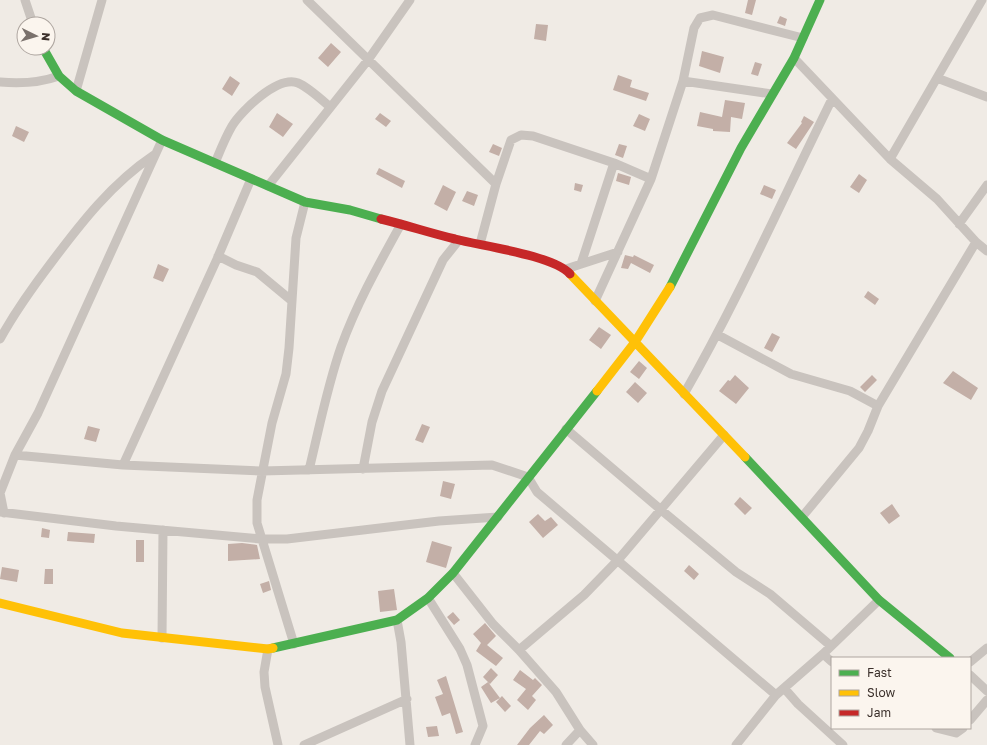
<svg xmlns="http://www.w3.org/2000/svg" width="987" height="745" viewBox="0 0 987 745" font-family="'Golos Text',sans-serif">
	<rect width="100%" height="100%" fill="#f0ebe5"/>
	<path fill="#c3afa7" d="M 748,0 L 756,0 L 752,15 L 745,13 Z
		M 780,16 L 787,19 L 785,26 L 777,23 Z
		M 536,24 L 548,25 L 546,41 L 534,39 Z
		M 331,43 L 341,52 L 328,67 L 318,58 Z
		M 702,51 L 724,57 L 720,73 L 699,66 Z
		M 755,62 L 762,64 L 758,76 L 751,74 Z
		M 618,75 L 632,80 L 630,87 L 649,93 L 646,101 L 613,90 Z
		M 230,76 L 240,83 L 232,96 L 222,89 Z
		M 725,100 L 745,103 L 742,119 L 731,117 L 730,132 L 713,131 L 713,129 L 697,126 L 700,112 L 722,117 Z
		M 277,113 L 293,124 L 283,137 L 269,127 Z
		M 380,113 L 391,121 L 386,127 L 375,119 Z
		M 639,114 L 650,119 L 645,131 L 633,126 Z
		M 804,116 L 814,122 L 796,149 L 787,143 L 802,123 L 801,122 Z
		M 16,126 L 29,132 L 24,142 L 12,136 Z
		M 493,144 L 502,148 L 499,156 L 489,152 Z
		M 619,144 L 627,146 L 623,158 L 615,155 Z
		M 379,168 L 405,181 L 402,188 L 376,174 Z
		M 618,173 L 631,177 L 629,185 L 616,181 Z
		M 859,174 L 867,180 L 859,193 L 850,187 Z
		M 575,183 L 583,185 L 581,192 L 574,190 Z
		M 443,185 L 456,192 L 447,211 L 434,204 Z
		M 764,185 L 776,190 L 772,199 L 760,194 Z
		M 467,191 L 478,195 L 474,206 L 462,201 Z
		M 625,255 L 633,257 L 631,261 L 634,255 L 654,265 L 650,273 L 631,263 L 628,269 L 621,268 Z
		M 158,264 L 169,269 L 163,282 L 153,278 Z
		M 868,291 L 879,299 L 875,305 L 864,297 Z
		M 599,327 L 611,335 L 601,349 L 589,340 Z
		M 772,333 L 780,337 L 772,352 L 764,348 Z
		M 639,361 L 647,368 L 639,379 L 630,372 Z
		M 953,371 L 978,388 L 971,400 L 943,383 Z
		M 735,375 L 749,388 L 736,404 L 719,391 L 728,380 L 730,381 Z
		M 872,375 L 877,380 L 865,392 L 860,387 Z
		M 635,382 L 647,393 L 638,403 L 626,392 Z
		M 422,424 L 430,427 L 423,443 L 415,440 Z
		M 88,426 L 100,429 L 96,442 L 84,439 Z
		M 443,481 L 455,484 L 451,499 L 440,496 Z
		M 740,497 L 752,508 L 745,515 L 734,504 Z
		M 892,504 L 900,516 L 889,524 L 880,513 Z
		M 538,514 L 545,521 L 551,517 L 558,525 L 543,538 L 529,522 Z
		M 42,528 L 50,530 L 49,538 L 41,537 Z
		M 68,532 L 95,534 L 94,543 L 67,541 Z
		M 136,540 L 144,540 L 144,562 L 136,562 Z
		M 432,541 L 452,547 L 446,568 L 426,562 Z
		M 242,543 L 257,545 L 260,559 L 228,561 L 228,544 Z
		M 689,565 L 699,574 L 694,580 L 684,571 Z
		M 2,567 L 19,570 L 17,582 L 0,579 Z
		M 45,569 L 53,569 L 53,584 L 44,584 Z
		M 269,581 L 271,590 L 263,593 L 260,584 Z
		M 394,589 L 397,610 L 380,612 L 378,591 Z
		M 453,612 L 460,620 L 454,625 L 447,617 Z
		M 485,623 L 496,636 L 487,645 L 503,658 L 496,666 L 476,651 L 481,643 L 473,634 Z
		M 491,668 L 498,675 L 490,684 L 483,677 Z
		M 520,670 L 533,680 L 535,678 L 542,685 L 532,696 L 536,700 L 528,710 L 517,700 L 526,689 L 513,680 Z
		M 446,676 L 463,732 L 456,734 L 450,713 L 442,716 L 435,697 L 443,694 L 437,680 Z
		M 488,682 L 500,698 L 491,703 L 481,687 Z
		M 502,696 L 511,706 L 505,712 L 496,702 Z
		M 544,715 L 553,725 L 544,734 L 540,731 L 529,745 L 517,745 L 530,728 Z
		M 437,726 L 439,736 L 428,737 L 426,727 Z"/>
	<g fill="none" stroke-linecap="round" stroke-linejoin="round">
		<path stroke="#c9c3be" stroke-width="9" d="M 25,0 L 33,24
			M 307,0 L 496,184
			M 794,58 L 890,159 L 937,199 L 976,242 L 987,251
			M 937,78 L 987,97
			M 683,81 L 694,28 L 700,18 L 713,15 L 803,38
			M 0,82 C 21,84 39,83 59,76
			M 76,91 L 102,0
			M 890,159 L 982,0
			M 215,163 C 220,151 225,138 232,126 C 241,111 278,75 298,83 C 308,87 322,100 330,107
			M 651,179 L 683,81 L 772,94
			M 268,186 L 368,60 L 410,0
			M 959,224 L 987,185
			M 480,244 L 496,184 L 511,140 L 521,135 L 533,136 L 614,163 L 651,179 L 595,301
			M 218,256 L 236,265 L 257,272 L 292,301
			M 581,264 L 614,163
			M 566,269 L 618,252
			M 718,335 L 791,374 L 850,391 L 878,406
			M 0,339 C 15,312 32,288 51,263 C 81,223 112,183 154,155
			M 684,394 C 739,298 783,198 832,99
			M 566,429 L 660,509 L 736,572 L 770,594 L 831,646
			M 15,455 L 123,465 L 262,471 L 492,465 L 528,477 L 537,492 L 776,695
			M 123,465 L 217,259 L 251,179
			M 363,469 L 372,422 L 382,391 L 443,260 L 459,240
			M 309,470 C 319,429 327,387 341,347 C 357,303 379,264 401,224
			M 0,512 L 116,526 L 261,539 L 287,539 L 439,521 L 498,517
			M 4,513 L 0,493 L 15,455 L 38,413 L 162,140
			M 802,517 L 859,448 L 868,431 L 878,406 L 976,242
			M 453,573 L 493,624 L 519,650 L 556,692 L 580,730 L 593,745
			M 428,598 L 460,649 L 467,665 L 483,726 L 475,745
			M 397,620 L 401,642 L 410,745
			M 162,638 L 163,530
			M 294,644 L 257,523 L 257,500 L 272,423 L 286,374 L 289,348 L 296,238 L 305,202
			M 268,649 L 264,672 L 265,687 L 278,745
			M 519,650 L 584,595 L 618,560 L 724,435
			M 823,654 L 832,662
			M 970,662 L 987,648
			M 970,675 L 987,691
			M 784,688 L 798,704 L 843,745
			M 970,720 L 987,700
			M 936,728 L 956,733 L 963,728
			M 304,745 L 407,699
			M 566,745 L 580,730
			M 736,745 L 776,695 L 823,654 L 879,600"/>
		<path stroke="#4caf50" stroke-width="9" d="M 43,48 L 59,76 L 76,91 L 162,140 L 305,202 L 350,210 L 381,219
			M 670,287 L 741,148 L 794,58 L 820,0
			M 745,457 L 879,600 L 950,658
			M 273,648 L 397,620 L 428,598 L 453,573 L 597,391"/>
		<path stroke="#ffc107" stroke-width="9" d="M 570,274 L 745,457
			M 597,391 L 635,342 L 670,287
			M 0,603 L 122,633 L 268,649 L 273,648"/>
		<path stroke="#c62828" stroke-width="9" d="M 381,219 C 406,225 430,233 455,239 C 481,246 553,255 570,274"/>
	</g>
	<rect x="831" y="657" width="140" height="72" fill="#fbf5ee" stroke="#aea6a0"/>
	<rect x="839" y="670" width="20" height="6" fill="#4caf50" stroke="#aea6a0"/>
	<text x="867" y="677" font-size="12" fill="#3b302b">Fast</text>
	<rect x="839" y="690" width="20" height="6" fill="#ffc107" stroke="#aea6a0"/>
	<text x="867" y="697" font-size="12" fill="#3b302b">Slow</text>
	<rect x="839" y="710" width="20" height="6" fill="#c62828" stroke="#aea6a0"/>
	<text x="867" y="717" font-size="12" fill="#3b302b">Jam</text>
	<g transform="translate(36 36) rotate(95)"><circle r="19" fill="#fbf5ee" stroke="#aea6a0"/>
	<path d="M0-3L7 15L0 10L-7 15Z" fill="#7a716c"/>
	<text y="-6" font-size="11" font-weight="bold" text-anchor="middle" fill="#3b302b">N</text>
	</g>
</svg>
